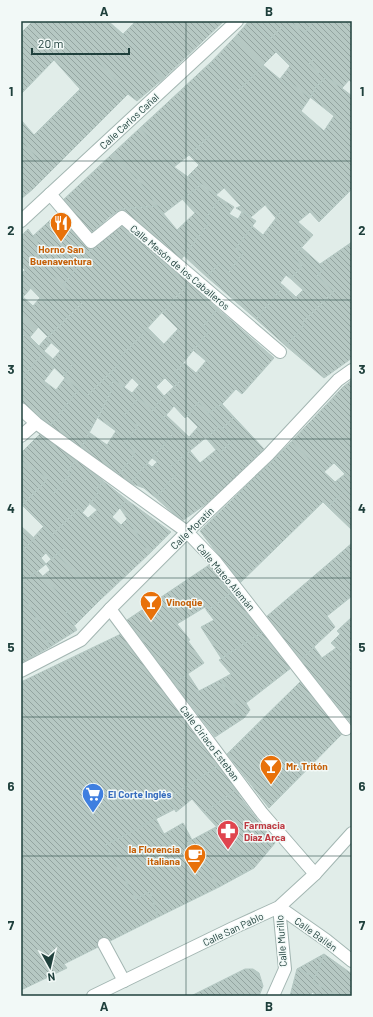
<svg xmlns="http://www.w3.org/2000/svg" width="373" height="1017" viewBox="0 0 373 1017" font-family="Barlow,sans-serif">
	<defs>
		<pattern id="building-back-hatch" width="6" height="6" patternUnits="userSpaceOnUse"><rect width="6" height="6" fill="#b6c8c3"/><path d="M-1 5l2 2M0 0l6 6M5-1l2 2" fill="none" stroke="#93a4a0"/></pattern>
	</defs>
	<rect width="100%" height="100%" fill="#e1ede9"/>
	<path fill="url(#building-back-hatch)" stroke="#b3c7c2" d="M 33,21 L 62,21 L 128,94 L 49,173 L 21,139 L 21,120 L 34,135 L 80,89 L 54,60 L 21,94 L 21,33 Z
		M 62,21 L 108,21 L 123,34 L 163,79 L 137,101 L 128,94 Z
		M 136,21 L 224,21 L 163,79 L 123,34 Z
		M 249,21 L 251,21 L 270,39 L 282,27 L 314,59 L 309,64 L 319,73 L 320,72 L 326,76 L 319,85 L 318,84 L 310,98 L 290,82 L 287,85 L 280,79 L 290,66 L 276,52 L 263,65 L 235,37 Z
		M 251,21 L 289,21 L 305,33 L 314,21 L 352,21 L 352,83 L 349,80 L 342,88 L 320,72 L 319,73 L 309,64 L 314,59 L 282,27 L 270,39 Z
		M 289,21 L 314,21 L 305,33 Z
		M 235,37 L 263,65 L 238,91 L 211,62 Z
		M 211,62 L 238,91 L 263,65 L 287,85 L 290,82 L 310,98 L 301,111 L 324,131 L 334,116 L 310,97 L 318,84 L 319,85 L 326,76 L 352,96 L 352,189 L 319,222 L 310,212 L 298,222 L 283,209 L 276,218 L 265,205 L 251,217 L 236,208 L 241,206 L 224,188 L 216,195 L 189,175 L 199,165 L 189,155 L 213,133 L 195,115 L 186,124 L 166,104 Z
		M 166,104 L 186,124 L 195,115 L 213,133 L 189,155 L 174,167 L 140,128 Z
		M 140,128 L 174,167 L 188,177 L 189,175 L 201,185 L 163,214 L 137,178 L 112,154 Z
		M 21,139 L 49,173 L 33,189 L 21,199 Z
		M 112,154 L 137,178 L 157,206 L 121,209 L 108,218 L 90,235 L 62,201 Z
		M 201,185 L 220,198 L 204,221 L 208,224 L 180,261 L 154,236 L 121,209 L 157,206 L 177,230 L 195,213 L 182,199 Z
		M 220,198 L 234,207 L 229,214 L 238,219 L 242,212 L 256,221 L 236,248 L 243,253 L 229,272 L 219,263 L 207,277 L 184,256 L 208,224 L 204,221 Z
		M 283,209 L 313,235 L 292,258 L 302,266 L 291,279 L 286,275 L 280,283 L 284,286 L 256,319 L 207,277 L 219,263 L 229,272 L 243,253 L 236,248 L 252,226 L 263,235 Z
		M 59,212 L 91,250 L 63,285 L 38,263 L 46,254 L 33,236 Z
		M 122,225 L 189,283 L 118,360 L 121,363 L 87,396 L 63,376 L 74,363 L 46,338 L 83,302 L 63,285 L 91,250 Z
		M 28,229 L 46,254 L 38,263 L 83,302 L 66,319 L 40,298 L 21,278 L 21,274 L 25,270 L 21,266 L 21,236 Z
		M 352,242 L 352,358 L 324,378 L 286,346 L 305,324 L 303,322 L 334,291 L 317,276 L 324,268 L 320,264 Z
		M 302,248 L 324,268 L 317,276 L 334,291 L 303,322 L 305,324 L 286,346 L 256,319 L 284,286 L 296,297 L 303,290 L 291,279 L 302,266 L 292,258 Z
		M 21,278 L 31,288 L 23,297 L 33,306 L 40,298 L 66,319 L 48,337 L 38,327 L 36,330 L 21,315 Z
		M 189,283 L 218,309 L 203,326 L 209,331 L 174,374 L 180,381 L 174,387 L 165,378 L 156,387 L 164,396 L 153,410 L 132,393 L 139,385 L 132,378 L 124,387 L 114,380 L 116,378 L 111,372 L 121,363 L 118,360 L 148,328 L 164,344 L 178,329 L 162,313 Z
		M 218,309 L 274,358 L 242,394 L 236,389 L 222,404 L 208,413 L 199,402 L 185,418 L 174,406 L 161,421 L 151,412 L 164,396 L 180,381 L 174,374 L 184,363 L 196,373 L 206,361 L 193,350 L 209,331 L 203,326 Z
		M 21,315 L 36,330 L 30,337 L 26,333 L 21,338 Z
		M 26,333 L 39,346 L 46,338 L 51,343 L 44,351 L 53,359 L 60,351 L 74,363 L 63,376 L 41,355 L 21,380 L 21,338 Z
		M 41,355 L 54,368 L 44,381 L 56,390 L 65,378 L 79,389 L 50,426 L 21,403 L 21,380 Z
		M 111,372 L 116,378 L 109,387 L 112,390 L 81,448 L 50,426 L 79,389 L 87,396 Z
		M 114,380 L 139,398 L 123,416 L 138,426 L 124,444 L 135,453 L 119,475 L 81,448 L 90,433 L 107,445 L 116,431 L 98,418 L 112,390 L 109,387 Z
		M 352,380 L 352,497 L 335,482 L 345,474 L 334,463 L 324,472 L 291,442 L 343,387 Z
		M 139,398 L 153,410 L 151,412 L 174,433 L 130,483 L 119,475 L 135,453 L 124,444 L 138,426 L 123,416 Z
		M 199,402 L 220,426 L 169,468 L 176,474 L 156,498 L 144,488 L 130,483 L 147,463 L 152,467 L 157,462 L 152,458 L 174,433 L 161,421 L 166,415 L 189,437 L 198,427 L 187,416 Z
		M 222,404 L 234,417 L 222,429 L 208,413 Z
		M 234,417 L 264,449 L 238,476 L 218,454 L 233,441 L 222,429 Z
		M 220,426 L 233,441 L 218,454 L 238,476 L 206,504 L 182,521 L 156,498 L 176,474 L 169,468 L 190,451 L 200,463 L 216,450 L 206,438 Z
		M 42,432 L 77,458 L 68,470 L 72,472 L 54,493 L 44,483 L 47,479 L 34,468 L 32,470 L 21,460 L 21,453 Z
		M 291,442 L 344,490 L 328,507 L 323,502 L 240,583 L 200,531 Z
		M 77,458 L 103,481 L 96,490 L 99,492 L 82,513 L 78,509 L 52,535 L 22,505 L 44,483 L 54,493 L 72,472 L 68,470 Z
		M 21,460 L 32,470 L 34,468 L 47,479 L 22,505 L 21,504 Z
		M 103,481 L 127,500 L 112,517 L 121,525 L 127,519 L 150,553 L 100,600 L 57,554 L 65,548 L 52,535 L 78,509 L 88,518 L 97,510 L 90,504 L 99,492 L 96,490 Z
		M 344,490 L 352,497 L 352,530 L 328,507 Z
		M 127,500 L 171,532 L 150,553 L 120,508 Z
		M 21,526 L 35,539 L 21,551 Z
		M 44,526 L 65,548 L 51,559 L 46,553 L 41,558 L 46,564 L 35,573 L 21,557 L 21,551 L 35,539 L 33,538 Z
		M 352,543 L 352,583 L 350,580 L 347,580 L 342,574 L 340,577 L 328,564 Z
		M 57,554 L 100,600 L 75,625 L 66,613 L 72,609 L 43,576 L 50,570 L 46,564 Z
		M 21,557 L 35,573 L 21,583 Z
		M 328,564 L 340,577 L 342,574 L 347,580 L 350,580 L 352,583 L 352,596 L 327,616 L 335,627 L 300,660 L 266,617 Z
		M 209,565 L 231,593 L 207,611 L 205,607 L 177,624 L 190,640 L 188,641 L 204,663 L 174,683 L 127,620 Z
		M 38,571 L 72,609 L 66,613 L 77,630 L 50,647 L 34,613 L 21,591 L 21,583 Z
		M 21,591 L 34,613 L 50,647 L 21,663 Z
		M 231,593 L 263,632 L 221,658 L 201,627 L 214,620 L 207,611 Z
		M 352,617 L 352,651 L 349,654 L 352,659 L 351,723 L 300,660 L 314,647 L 322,658 L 336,648 L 331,643 L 340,634 L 337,631 Z
		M 263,632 L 291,668 L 246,703 L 250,710 L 244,718 L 220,680 L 231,674 L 219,660 Z
		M 121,634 L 220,765 L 168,798 L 175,809 L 105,845 L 136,899 L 150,892 L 158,917 L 64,964 L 67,968 L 21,990 L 21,682 Z
		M 188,674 L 199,691 L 220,680 L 244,718 L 215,737 L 174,683 Z
		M 301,681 L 342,734 L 269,808 L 227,754 Z
		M 220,765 L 238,788 L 204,813 L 192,799 L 176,812 L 168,798 Z
		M 238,788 L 241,792 L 238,794 L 275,843 L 254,868 L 204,813 Z
		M 156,819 L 164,834 L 183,823 L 192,840 L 188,842 L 219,887 L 158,917 L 150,892 L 136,899 L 105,845 Z
		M 216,827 L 254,868 L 219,887 L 188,842 Z
		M 324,954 L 352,974 L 352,996 L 338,996 L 313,982 Z
		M 324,954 L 315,977 L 297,969 Z
		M 245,969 L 253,969 L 259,973 L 263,986 L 259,996 L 243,995 L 243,996 L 191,996 Z
		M 297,969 L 315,977 L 313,982 L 334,994 L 333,996 L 318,996 L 312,992 L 310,996 L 290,996 Z"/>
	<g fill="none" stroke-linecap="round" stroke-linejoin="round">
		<g stroke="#a3b6b2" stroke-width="14">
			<path id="service" d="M 104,944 L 124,981"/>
		</g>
		<g stroke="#a3b6b2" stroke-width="14">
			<path id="pedestrian" d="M 50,194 L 91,242 L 122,217 L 280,352
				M 21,409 L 36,423 L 187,532 L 215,561 L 346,729
				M 21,436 L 36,423
				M 110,609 L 262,813 L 315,874"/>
		</g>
		<g stroke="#a3b6b2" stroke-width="14">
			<path id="minor" d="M 21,221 L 237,21
				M 21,671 L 81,640 L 110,609 L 187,532 L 268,455 L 338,380 L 352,370
				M 279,907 L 326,940 L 352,961
				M 93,996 L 233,928 L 279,907 L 315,874 L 352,833
				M 273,996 L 285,969 L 279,907"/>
		</g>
		<use href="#service" stroke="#fff" stroke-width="12"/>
		<use href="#pedestrian" stroke="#fff" stroke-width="12"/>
		<use href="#minor" stroke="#fff" stroke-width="12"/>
	</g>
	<path fill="none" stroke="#1f403c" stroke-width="1" stroke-opacity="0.55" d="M 186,21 L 186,996M 21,161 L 352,161M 21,300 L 352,300M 21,439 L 352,439M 21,578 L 352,578M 21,717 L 352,717M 21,856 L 352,856"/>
	<defs>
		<g id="restaurant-pin" transform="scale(1.15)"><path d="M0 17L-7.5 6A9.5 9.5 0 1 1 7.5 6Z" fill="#e8710a" stroke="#f2f9f7"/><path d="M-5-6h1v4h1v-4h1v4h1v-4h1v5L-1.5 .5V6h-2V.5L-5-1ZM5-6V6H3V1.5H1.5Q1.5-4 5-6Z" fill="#fff"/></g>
		<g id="bar-pin" transform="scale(1.15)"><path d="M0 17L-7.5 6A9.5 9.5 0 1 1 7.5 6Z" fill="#e8710a" stroke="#f2f9f7"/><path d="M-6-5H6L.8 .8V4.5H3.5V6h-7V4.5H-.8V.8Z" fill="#fff"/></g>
		<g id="supermarket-pin" transform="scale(1.15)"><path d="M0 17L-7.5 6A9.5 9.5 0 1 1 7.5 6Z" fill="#3f7fe0" stroke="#f2f9f7"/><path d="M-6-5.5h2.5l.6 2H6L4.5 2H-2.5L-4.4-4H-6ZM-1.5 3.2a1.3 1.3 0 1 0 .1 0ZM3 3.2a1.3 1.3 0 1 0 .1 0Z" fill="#fff"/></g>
		<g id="pharmacy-pin" transform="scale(1.15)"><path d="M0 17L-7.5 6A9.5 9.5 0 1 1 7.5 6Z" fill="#e0444e" stroke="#f2f9f7"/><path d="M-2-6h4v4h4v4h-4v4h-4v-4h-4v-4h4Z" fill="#fff"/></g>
		<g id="cafe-pin" transform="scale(1.15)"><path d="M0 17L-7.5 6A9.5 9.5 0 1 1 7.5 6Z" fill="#e8710a" stroke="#f2f9f7"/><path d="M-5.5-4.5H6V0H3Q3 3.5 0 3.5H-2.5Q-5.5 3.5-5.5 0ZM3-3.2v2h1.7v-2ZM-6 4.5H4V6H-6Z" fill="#fff"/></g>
	</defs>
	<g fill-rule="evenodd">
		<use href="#restaurant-pin" x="61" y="223"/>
		<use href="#bar-pin" x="151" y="602"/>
		<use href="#bar-pin" x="271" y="766"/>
		<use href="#supermarket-pin" x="93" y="794"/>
		<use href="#pharmacy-pin" x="228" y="831"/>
		<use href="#cafe-pin" x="195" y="855"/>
	</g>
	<g text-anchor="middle" stroke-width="3" stroke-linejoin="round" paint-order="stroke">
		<g font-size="10" fill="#1f403c" stroke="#f2f9f7">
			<text transform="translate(129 121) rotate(-43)" y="4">Calle Carlos Cañal</text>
			<text transform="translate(180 267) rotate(40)" y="4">Calle Mesón de los Caballeros</text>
			<text transform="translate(192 528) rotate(-44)" y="4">Calle Moratín</text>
			<text transform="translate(226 577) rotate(50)" y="4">Calle Mateo Alemán</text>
			<text transform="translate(210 743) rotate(53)" y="4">Calle Ciriaco Esteban</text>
			<text transform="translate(233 929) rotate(-25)" y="4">Calle San Pablo</text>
			<text transform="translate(316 934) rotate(36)" y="4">Calle Bailén</text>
			<text transform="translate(281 941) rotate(-94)" y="4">Calle Murillo</text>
		</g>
		<g font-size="10" font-weight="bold" fill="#c56008" stroke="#f2f9f7" text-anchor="start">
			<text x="61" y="253" text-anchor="middle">Horno San<tspan x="61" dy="12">Buenaventura</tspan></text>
			<text x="166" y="606">Vinoqüe</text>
			<text x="286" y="770">Mr. Tritón</text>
			<text x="180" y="853" text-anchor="end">la Florencia<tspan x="180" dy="12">italiana</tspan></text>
		</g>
		<g font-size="10" font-weight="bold" fill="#366cbe" stroke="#f2f9f7" text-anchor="start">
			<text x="108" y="798">El Corte Inglés</text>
		</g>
		<g font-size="10" font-weight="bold" fill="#be3a42" stroke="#f2f9f7" text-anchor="start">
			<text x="244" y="829">Farmacia<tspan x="244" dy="12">Díaz Arca</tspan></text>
		</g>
	</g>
	<rect width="373" height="1017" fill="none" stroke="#f2f9f7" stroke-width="44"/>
	<g transform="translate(50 967) rotate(172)" stroke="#f2f9f7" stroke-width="3" paint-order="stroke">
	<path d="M0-3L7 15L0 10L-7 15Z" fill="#1f403c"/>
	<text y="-6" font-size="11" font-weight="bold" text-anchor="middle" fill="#1f403c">N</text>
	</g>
	<path d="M32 48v6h97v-6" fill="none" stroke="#1f403c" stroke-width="2"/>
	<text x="38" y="48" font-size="12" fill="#1f403c" stroke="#f2f9f7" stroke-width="3" paint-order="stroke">20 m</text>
	<rect x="22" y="22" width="329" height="973" fill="none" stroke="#1f403c" stroke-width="1.5"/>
	<g font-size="13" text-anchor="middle" font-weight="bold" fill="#1f403c">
		<text x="104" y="16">A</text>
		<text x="269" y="16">B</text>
		<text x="11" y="96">1</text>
		<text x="362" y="96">1</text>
		<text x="11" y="235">2</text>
		<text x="362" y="235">2</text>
		<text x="11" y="374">3</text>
		<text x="362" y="374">3</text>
		<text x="11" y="513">4</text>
		<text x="362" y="513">4</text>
		<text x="11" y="652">5</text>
		<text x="362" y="652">5</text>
		<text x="11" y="791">6</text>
		<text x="362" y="791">6</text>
		<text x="11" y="930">7</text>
		<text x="362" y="930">7</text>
		<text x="104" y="1011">A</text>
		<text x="269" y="1011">B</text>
	</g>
</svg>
